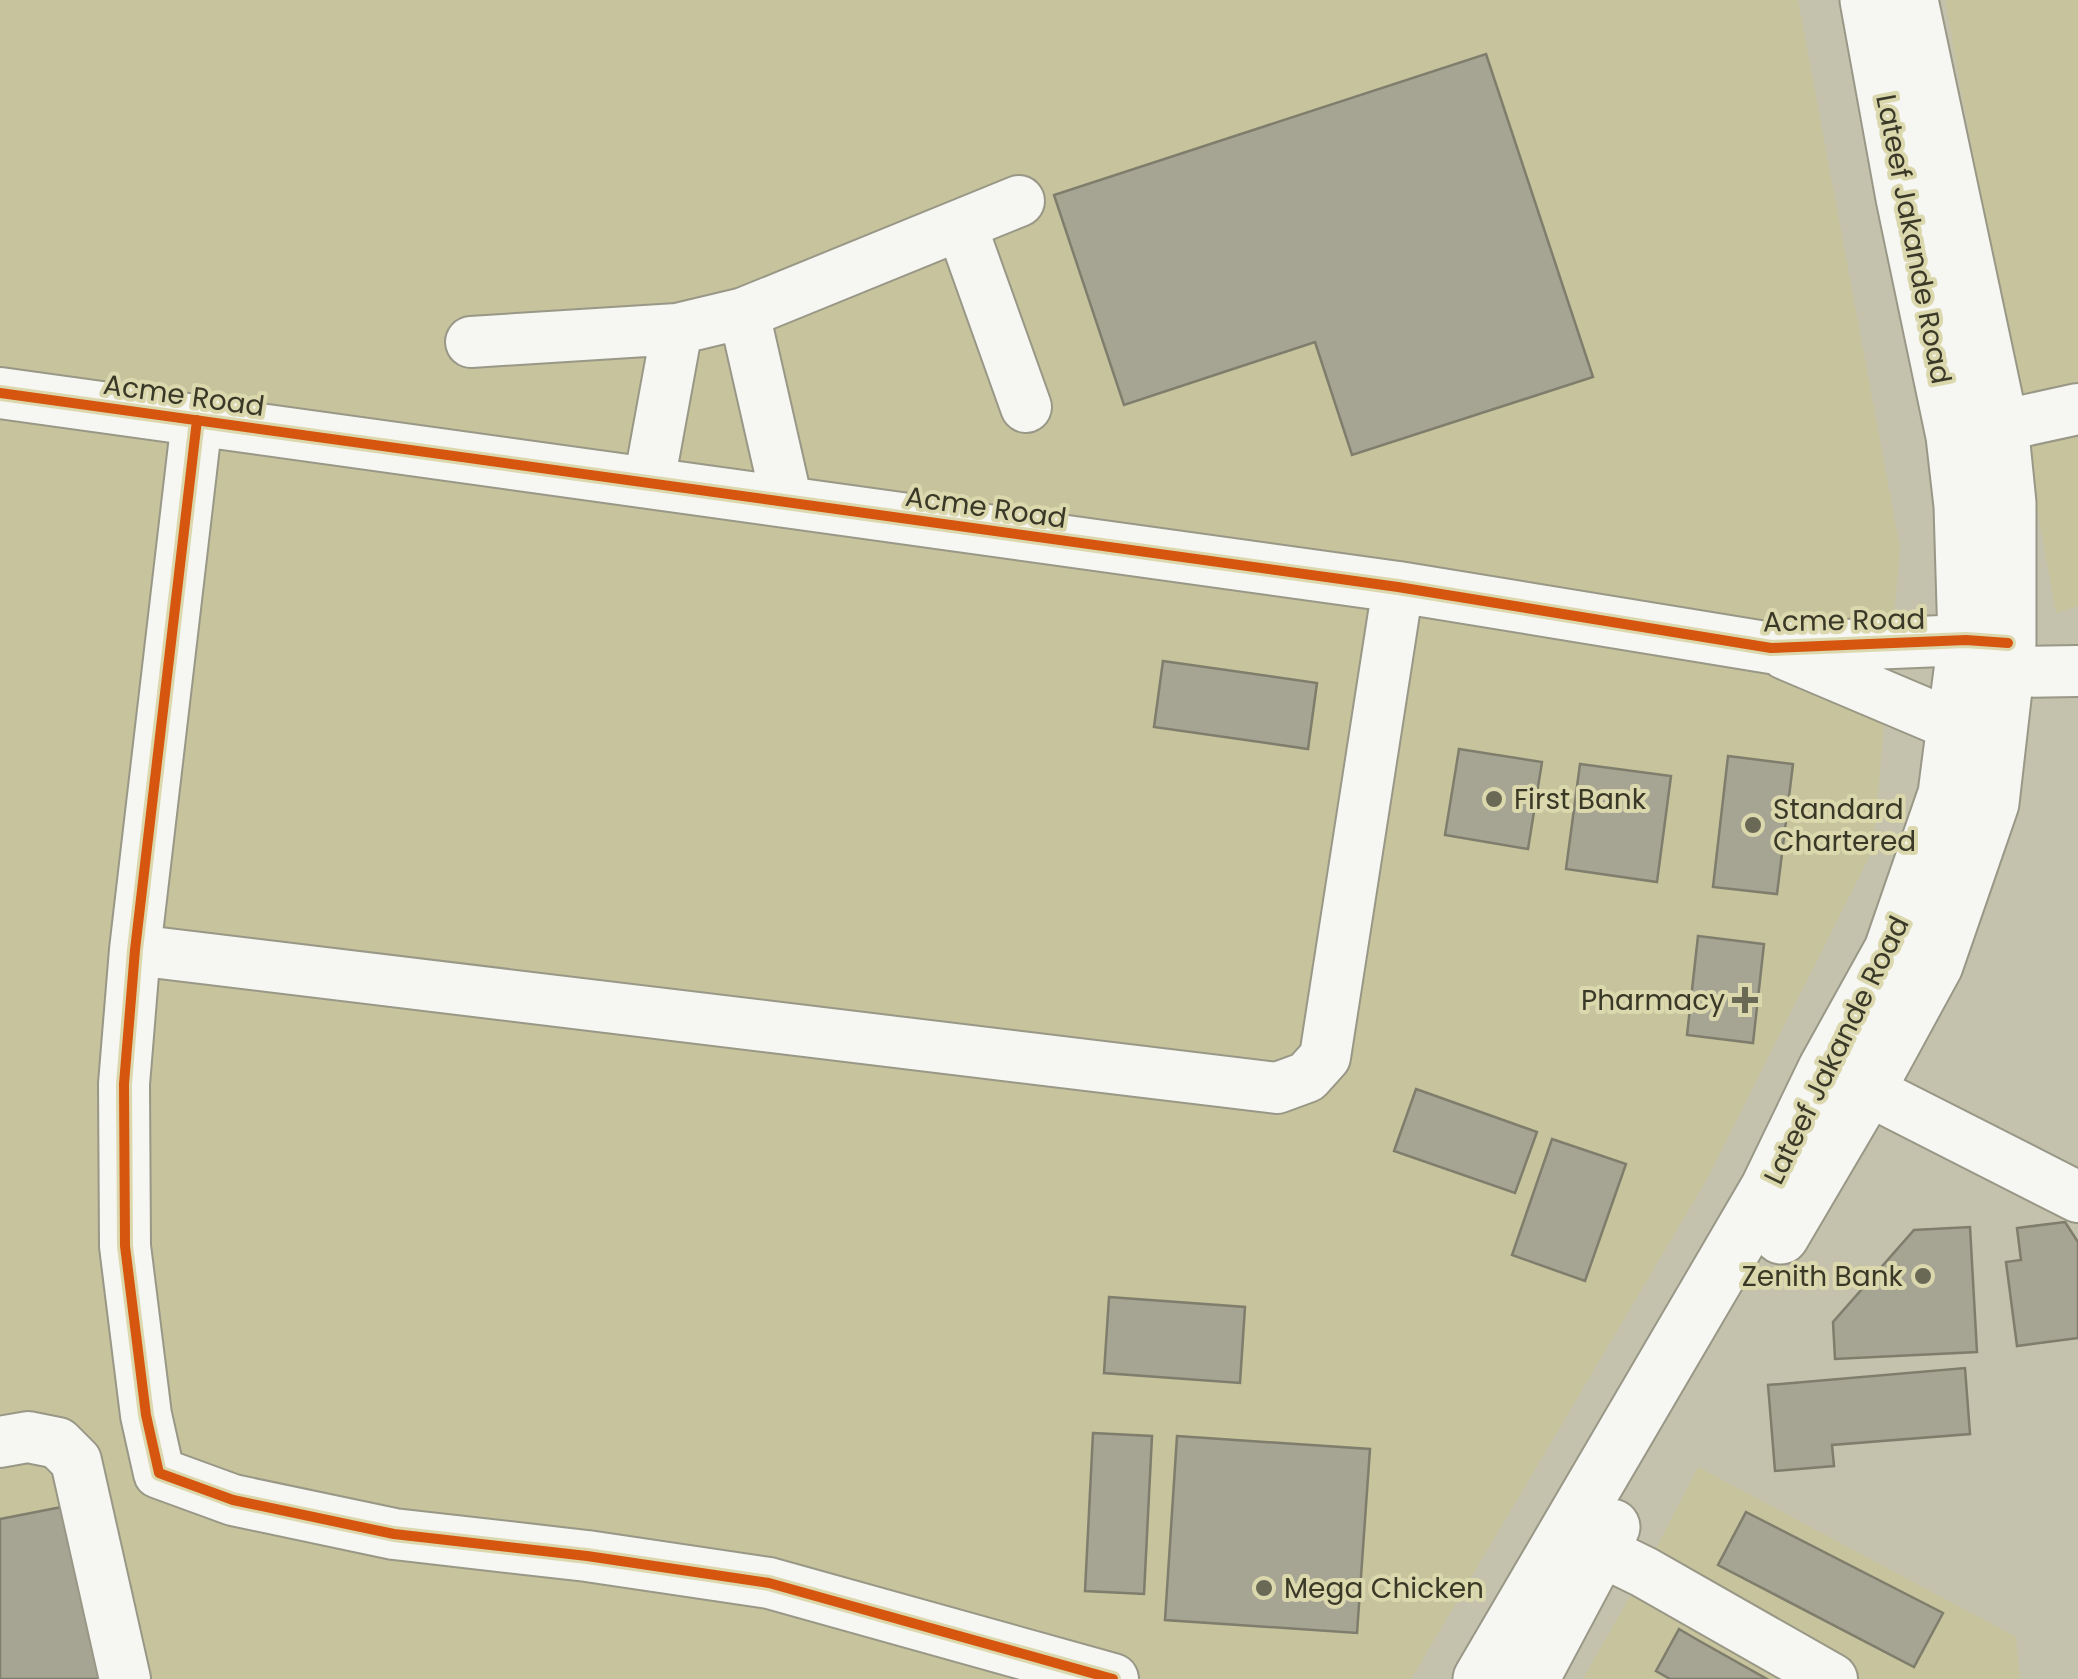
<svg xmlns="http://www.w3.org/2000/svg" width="2078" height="1679" viewBox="0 0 2078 1679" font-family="Poppins,sans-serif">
	<rect width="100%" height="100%" fill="#c4c2ac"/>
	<path fill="#c6c39d" d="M 0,0 L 1798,0 L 1900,548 L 1873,849 L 1708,1177 L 1411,1679 L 0,1679 Z
		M 1945,0 L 2078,0 L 2078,606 L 2056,613 Z
		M 1698,1467 L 2016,1637 L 2020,1679 L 1583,1679 L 1644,1572 Z"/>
	<path fill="#a6a492" stroke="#7f7d6c" stroke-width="2.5" d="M 1486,54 L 1593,377 L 1352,455 L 1315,342 L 1124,405 L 1054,195 Z
		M 1163,661 L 1317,683 L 1308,749 L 1154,727 Z
		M 1459,749 L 1542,762 L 1528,849 L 1445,835 Z
		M 1728,756 L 1793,764 L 1777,894 L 1713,887 Z
		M 1580,764 L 1671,776 L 1657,882 L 1566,869 Z
		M 1698,936 L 1764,944 L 1753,1043 L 1687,1035 Z
		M 1416,1089 L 1537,1132 L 1515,1193 L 1394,1151 Z
		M 1552,1139 L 1626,1164 L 1585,1281 L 1512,1255 Z
		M 2065,1222 L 2078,1242 L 2078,1338 L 2017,1346 L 2006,1262 L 2021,1260 L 2017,1228 Z
		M 1970,1227 L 1977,1352 L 1835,1359 L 1833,1322 L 1914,1230 Z
		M 1109,1297 L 1245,1307 L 1240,1383 L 1104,1373 Z
		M 1965,1368 L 1970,1434 L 1832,1445 L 1834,1466 L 1775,1471 L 1768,1385 Z
		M 1093,1433 L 1152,1436 L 1144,1594 L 1085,1591 Z
		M 1177,1436 L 1370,1449 L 1357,1633 L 1165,1620 Z
		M 77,1504 L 106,1679 L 0,1679 L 0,1519 Z
		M 1746,1512 L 1943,1613 L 1914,1667 L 1718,1565 Z
		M 1679,1629 L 1696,1639 L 1767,1679 L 1670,1679 L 1656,1671 Z"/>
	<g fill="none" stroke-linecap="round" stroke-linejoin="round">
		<g stroke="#999786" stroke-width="54">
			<path id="minor" d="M 961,225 L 1026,407
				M 744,313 L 787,502
				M 471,342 L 677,329 L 744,313 L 1019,201
				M 0,393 L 1398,587 L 1771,648 L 1966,640 L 2006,643
				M 197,420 L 135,950 L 124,1084 L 125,1246 L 146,1415 L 159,1473 L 233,1500 L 394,1534 L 587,1556 L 769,1583 L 1113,1679
				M 1963,434 L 2078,409
				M 649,482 L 677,329
				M 1785,654 L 1955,726 L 1995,729
				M 2006,672 L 2078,671
				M 135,950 L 1277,1088 L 1307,1077 L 1325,1057 L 1398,587
				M 1830,1071 L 2078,1197
				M 0,1442 L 28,1437 L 58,1443 L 76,1461 L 125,1679
				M 1599,1550 L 1644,1572 L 1832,1679"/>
		</g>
		<g stroke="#999786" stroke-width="59">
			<path id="major" d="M 1781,1236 L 1868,1088 L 1935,965 L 1991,803 L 2006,672 L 2008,643 L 2008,503 L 2000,424 L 1910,0
				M 1481,1679 L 1768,1189 L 1826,1069 L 1892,950 L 1946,794 L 1966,640 L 1962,506 L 1954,436 L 1904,198 L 1868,0
				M 1531,1679 L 1612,1527"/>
		</g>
		<use href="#minor" stroke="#f6f6f3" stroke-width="50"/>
		<use href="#major" stroke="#f6f6f3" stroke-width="55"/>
		<g stroke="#dbd8ae" stroke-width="16">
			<path id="cycleway" d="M 0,393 L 1398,587 L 1771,648 L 1966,640 L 2008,643
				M 197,420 L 135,950 L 124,1084 L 125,1246 L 146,1415 L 159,1473 L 233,1500 L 394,1534 L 587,1556 L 769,1583 L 1113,1679"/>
		</g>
		<use href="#cycleway" stroke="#d7560f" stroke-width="10"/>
	</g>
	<g fill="#6a6956" stroke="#dbd8ae" stroke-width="4">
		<circle cx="1494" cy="799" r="10"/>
		<circle cx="1753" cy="825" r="10"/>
		<path d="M1740 985h10v10h10v10h-10v10h-10v-10h-10v-10h10z"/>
		<circle cx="1923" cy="1276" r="10"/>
		<circle cx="1264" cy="1588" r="10"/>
	</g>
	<g text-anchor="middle" stroke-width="8" stroke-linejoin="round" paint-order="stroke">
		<g font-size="28" fill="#3a3928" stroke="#dbd8ae">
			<text transform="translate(1914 239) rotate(79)" y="10">Lateef Jakande Road</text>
			<text transform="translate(184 395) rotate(8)" y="10">Acme Road</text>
			<text transform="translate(986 507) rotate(8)" y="10">Acme Road</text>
			<text transform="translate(1844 620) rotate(-1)" y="10">Acme Road</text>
			<text transform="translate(1836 1050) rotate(-64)" y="10">Lateef Jakande Road</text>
		</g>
		<g font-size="28" fill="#3a3928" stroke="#dbd8ae" text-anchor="start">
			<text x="1514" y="809">First Bank</text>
			<text x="1773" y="819">Standard<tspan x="1773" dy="32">Chartered</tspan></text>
			<text x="1725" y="1010" text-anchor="end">Pharmacy</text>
			<text x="1903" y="1286" text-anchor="end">Zenith Bank</text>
			<text x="1284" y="1598">Mega Chicken</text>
		</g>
	</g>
</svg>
